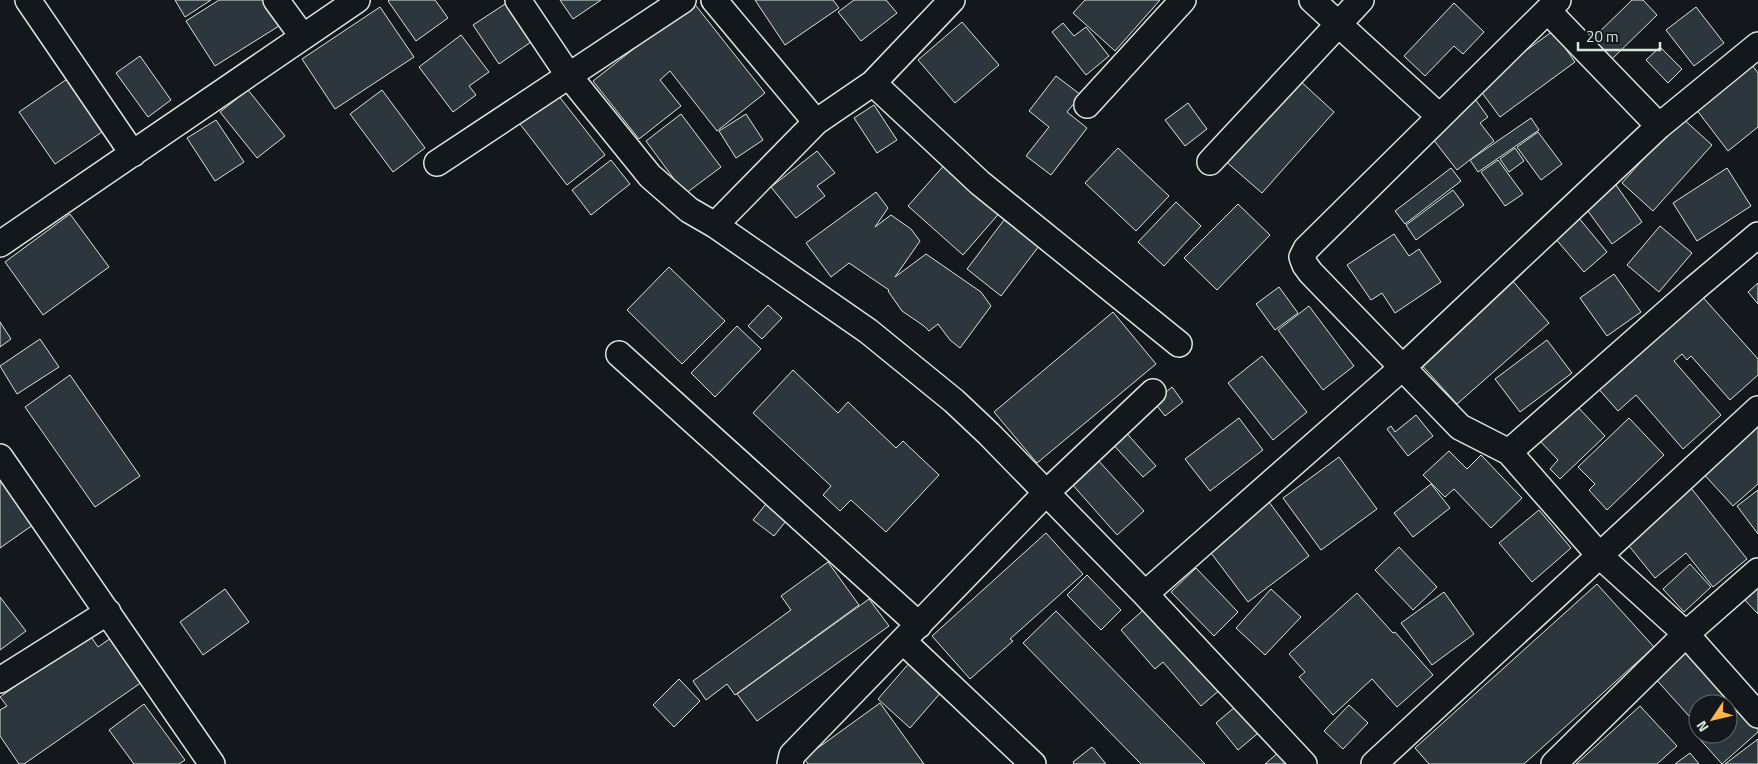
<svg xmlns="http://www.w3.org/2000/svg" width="1758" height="764" viewBox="0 0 1758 764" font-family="'Titillium Web',sans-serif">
	<rect width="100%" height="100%" fill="#14181c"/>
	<path fill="#2c363c" stroke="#d8e6dc" d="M 175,0 L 211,0 L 185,17 Z
		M 219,0 L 263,0 L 279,26 L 215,66 L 186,21 Z
		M 389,0 L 435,0 L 448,18 L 416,41 L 388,1 Z
		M 560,0 L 601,0 L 573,19 Z
		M 755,0 L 833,0 L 839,8 L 785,45 Z
		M 854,0 L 886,0 L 897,13 L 861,41 L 838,12 Z
		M 1085,0 L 1160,0 L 1115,51 L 1073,13 Z
		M 1632,0 L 1643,0 L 1657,15 L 1611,60 L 1591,40 Z
		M 693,2 L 765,93 L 717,131 L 670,71 L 660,80 L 681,106 L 639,139 L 593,81 Z
		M 1454,3 L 1484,32 L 1463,54 L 1454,46 L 1425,76 L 1404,56 Z
		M 505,4 L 531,42 L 499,64 L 473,25 Z
		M 380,7 L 414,57 L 335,109 L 302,59 Z
		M 1696,7 L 1724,43 L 1694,66 L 1666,30 Z
		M 962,22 L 999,65 L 955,103 L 918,60 Z
		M 1063,23 L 1074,36 L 1086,27 L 1109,56 L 1086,75 L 1052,32 Z
		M 1553,31 L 1575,62 L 1500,117 L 1477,86 Z
		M 461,35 L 489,72 L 469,86 L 476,95 L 453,112 L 419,67 Z
		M 1660,47 L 1682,69 L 1668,83 L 1646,60 Z
		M 140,56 L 171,100 L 148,117 L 116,73 Z
		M 1752,65 L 1758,73 L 1758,127 L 1728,151 L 1696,109 Z
		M 73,75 L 108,128 L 55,164 L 19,112 Z
		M 1056,76 L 1081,95 L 1067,112 L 1087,128 L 1051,175 L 1026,156 L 1049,127 L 1029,111 Z
		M 1297,78 L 1334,112 L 1262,193 L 1224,160 Z
		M 248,90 L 285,136 L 257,158 L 220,112 Z
		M 382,90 L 425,148 L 393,172 L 350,114 Z
		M 558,95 L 605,155 L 567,185 L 520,124 Z
		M 1475,99 L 1488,117 L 1480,123 L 1494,141 L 1457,170 L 1429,134 Z
		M 1188,103 L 1207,129 L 1185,146 L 1165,120 Z
		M 874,105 L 897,140 L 877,153 L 854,118 Z
		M 681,114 L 721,167 L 685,194 L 646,141 Z
		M 746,114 L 763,140 L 736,158 L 719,131 Z
		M 1681,117 L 1712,145 L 1653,211 L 1622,183 Z
		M 1531,118 L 1539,130 L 1478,172 L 1470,160 Z
		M 216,120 L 244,162 L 215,181 L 187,138 Z
		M 1538,132 L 1562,164 L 1541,180 L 1517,147 Z
		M 1118,148 L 1169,196 L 1136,231 L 1085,183 Z
		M 1515,148 L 1524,161 L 1509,172 L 1500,159 Z
		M 817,151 L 835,173 L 817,186 L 825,196 L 796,218 L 771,187 Z
		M 611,160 L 630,184 L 591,215 L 572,190 Z
		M 1498,160 L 1523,194 L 1505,206 L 1481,172 Z
		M 947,162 L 1002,210 L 963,255 L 908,206 Z
		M 1451,168 L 1461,181 L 1405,224 L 1395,211 Z
		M 1727,168 L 1751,206 L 1697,241 L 1673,203 Z
		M 1616,185 L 1642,222 L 1612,244 L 1585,207 Z
		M 1453,190 L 1464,205 L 1416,240 L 1406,225 Z
		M 876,192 L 888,208 L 875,227 L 891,215 L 911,229 L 920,241 L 895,277 L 926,254 L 981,292 L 991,306 L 960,348 L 950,340 L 938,324 L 929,331 L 924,326 L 902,311 L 888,291 L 889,290 L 849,263 L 831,277 L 806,243 Z
		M 1176,202 L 1201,226 L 1164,266 L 1138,242 Z
		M 1238,204 L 1270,235 L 1217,290 L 1184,258 Z
		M 70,214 L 109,267 L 43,315 L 5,262 Z
		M 1578,217 L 1607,252 L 1584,272 L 1554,237 Z
		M 1004,220 L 1039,246 L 1001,296 L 967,269 Z
		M 1660,226 L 1692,253 L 1659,292 L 1627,265 Z
		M 1394,234 L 1409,256 L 1419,249 L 1441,282 L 1395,313 L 1382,293 L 1371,300 L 1347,265 Z
		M 669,267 L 725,321 L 682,364 L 627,310 Z
		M 1614,274 L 1641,312 L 1607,336 L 1580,298 Z
		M 1511,279 L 1549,323 L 1457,404 L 1418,361 Z
		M 1758,283 L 1758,304 L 1748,292 Z
		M 1279,287 L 1298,313 L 1275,330 L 1256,304 Z
		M 1700,294 L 1758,359 L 1758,375 L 1730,400 L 1691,356 L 1687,360 L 1682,354 L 1674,361 L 1721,415 L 1683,449 L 1636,395 L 1618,411 L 1596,386 Z
		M 768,305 L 782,318 L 762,339 L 748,326 Z
		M 1309,306 L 1354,366 L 1323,390 L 1278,330 Z
		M 1113,312 L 1156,364 L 1037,463 L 994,412 Z
		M 0,322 L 11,339 L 0,347 Z
		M 737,326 L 761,349 L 715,397 L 691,373 Z
		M 40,339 L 59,367 L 17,394 L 0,366 Z
		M 1547,340 L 1572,373 L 1520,412 L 1495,379 Z
		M 1262,356 L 1307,412 L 1273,440 L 1228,383 Z
		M 793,370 L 838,413 L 848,402 L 896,448 L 903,441 L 939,475 L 886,532 L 851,500 L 840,511 L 823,495 L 831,486 L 753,413 Z
		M 70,375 L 140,476 L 95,507 L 25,407 Z
		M 1172,387 L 1183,402 L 1165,416 L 1154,402 Z
		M 1576,405 L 1605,436 L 1560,479 L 1550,469 L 1558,460 L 1539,440 Z
		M 1416,415 L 1433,436 L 1408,456 L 1387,429 L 1391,426 L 1395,432 Z
		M 1239,418 L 1263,450 L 1210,491 L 1185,459 Z
		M 1629,418 L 1664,455 L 1607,510 L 1589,490 L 1595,484 L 1578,467 Z
		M 1758,420 L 1758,484 L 1733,506 L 1699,469 Z
		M 1121,427 L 1156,466 L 1143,477 L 1108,439 Z
		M 1449,451 L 1467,469 L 1481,455 L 1522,498 L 1491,528 L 1454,489 L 1445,497 L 1423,475 Z
		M 1339,457 L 1377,509 L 1321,550 L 1283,498 Z
		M 1097,459 L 1144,511 L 1117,535 L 1071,483 Z
		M 0,462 L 40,520 L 0,548 Z
		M 1431,484 L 1450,508 L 1413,537 L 1394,513 Z
		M 1691,488 L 1747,559 L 1713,587 L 1686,553 L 1655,578 L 1625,541 Z
		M 1758,490 L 1758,534 L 1737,506 Z
		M 770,499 L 790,516 L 774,536 L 753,520 Z
		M 1269,502 L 1309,556 L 1248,602 L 1208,549 Z
		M 1539,510 L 1571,548 L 1532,582 L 1499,543 Z
		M 1046,533 L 1083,574 L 1010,639 L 1013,641 L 970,679 L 932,636 Z
		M 1399,547 L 1437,587 L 1413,610 L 1375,570 Z
		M 828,562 L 859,605 L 735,695 L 727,684 L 706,700 L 693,681 L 791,610 L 781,596 Z
		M 1690,564 L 1711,587 L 1684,612 L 1663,589 Z
		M 1196,568 L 1238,612 L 1214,636 L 1171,592 Z
		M 1087,575 L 1121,610 L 1101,630 L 1067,595 Z
		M 1758,583 L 1758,614 L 1743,598 Z
		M 1597,584 L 1654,647 L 1524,764 L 1429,764 L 1415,748 Z
		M 225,589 L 249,622 L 203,655 L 180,622 Z
		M 1271,589 L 1301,617 L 1265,655 L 1236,628 Z
		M 1444,592 L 1474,634 L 1432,665 L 1401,623 Z
		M 1357,593 L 1393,633 L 1395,632 L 1433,675 L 1397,707 L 1372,679 L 1333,715 L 1299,677 L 1305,672 L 1289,654 Z
		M 0,597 L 26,631 L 0,650 Z
		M 869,599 L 889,626 L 757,721 L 737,694 Z
		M 1150,604 L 1222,688 L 1201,706 L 1163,662 L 1155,669 L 1121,630 Z
		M 1056,611 L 1205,764 L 1141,764 L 1023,643 Z
		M 87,631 L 98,647 L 111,638 L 142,682 L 24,764 L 19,764 L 0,736 L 0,710 L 7,706 L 0,697 L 31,675 Z
		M 1688,645 L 1758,725 L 1758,732 L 1722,764 L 1697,736 L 1699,734 L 1728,734 L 1728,704 L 1698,704 L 1698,726 L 1653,676 Z
		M 911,661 L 943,690 L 910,728 L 878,699 Z
		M 679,679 L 700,701 L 674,727 L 653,705 Z
		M 1241,702 L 1263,729 L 1238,750 L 1216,723 Z
		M 880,703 L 924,764 L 808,764 L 804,758 Z
		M 144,704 L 185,760 L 179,764 L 134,764 L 109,730 Z
		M 1349,705 L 1368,723 L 1343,749 L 1324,731 Z
		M 1640,706 L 1677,746 L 1657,764 L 1576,764 Z
		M 1758,739 L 1758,764 L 1725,764 Z
		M 1092,747 L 1106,764 L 1074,764 L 1073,762 Z
		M 1279,752 L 1289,764 L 1265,764 Z
		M 1690,753 L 1699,764 L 1675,764 Z"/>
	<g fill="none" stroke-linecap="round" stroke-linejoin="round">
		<g stroke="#d8e6dc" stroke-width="28">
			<path id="minor" d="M 28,0 L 133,154
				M 276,0 L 303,37
				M 518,0 L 569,76 L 650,176 L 689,210 L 715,225 L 868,331 L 954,401 L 989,434 L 1145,594 L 1304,764
				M 714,0 L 816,122 L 873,83 L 980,183 L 1179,344
				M 1312,0 L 1439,116
				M 1558,0 L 1306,249 L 1302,257 L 1305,265 L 1311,273 L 1460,427 L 1509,452 L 1600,556 L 1686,634 L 1758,715
				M 1548,11 L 1659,126
				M 873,83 L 952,0
				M 1087,105 L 1183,0
				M 1210,162 L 1361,0
				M 437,163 L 683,0
				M 715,225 L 816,122
				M 0,244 L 357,0
				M 619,354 L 919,625
				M 1509,452 L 1695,288 L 1758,235
				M 0,457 L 212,764
				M 1145,594 L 1403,367 L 1659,126 L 1758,45
				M 903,641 L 1033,764
				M 0,680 L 108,612
				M 790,764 L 792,755 L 1046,493 L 1153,392
				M 1374,764 L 1758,409
				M 1554,764 L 1686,634 L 1758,571"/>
		</g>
		<use href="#minor" stroke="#14181c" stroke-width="25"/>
	</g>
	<g transform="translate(1713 719) rotate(235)"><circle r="24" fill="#14181c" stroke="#626a69"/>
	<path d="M0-4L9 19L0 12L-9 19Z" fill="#ffb74d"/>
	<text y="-8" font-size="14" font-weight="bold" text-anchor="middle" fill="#d8e6dc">N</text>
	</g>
	<path d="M1578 42v8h82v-8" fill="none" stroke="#d8e6dc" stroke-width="2.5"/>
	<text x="1586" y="42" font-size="15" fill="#d8e6dc" stroke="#14181c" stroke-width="4" paint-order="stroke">20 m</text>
</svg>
